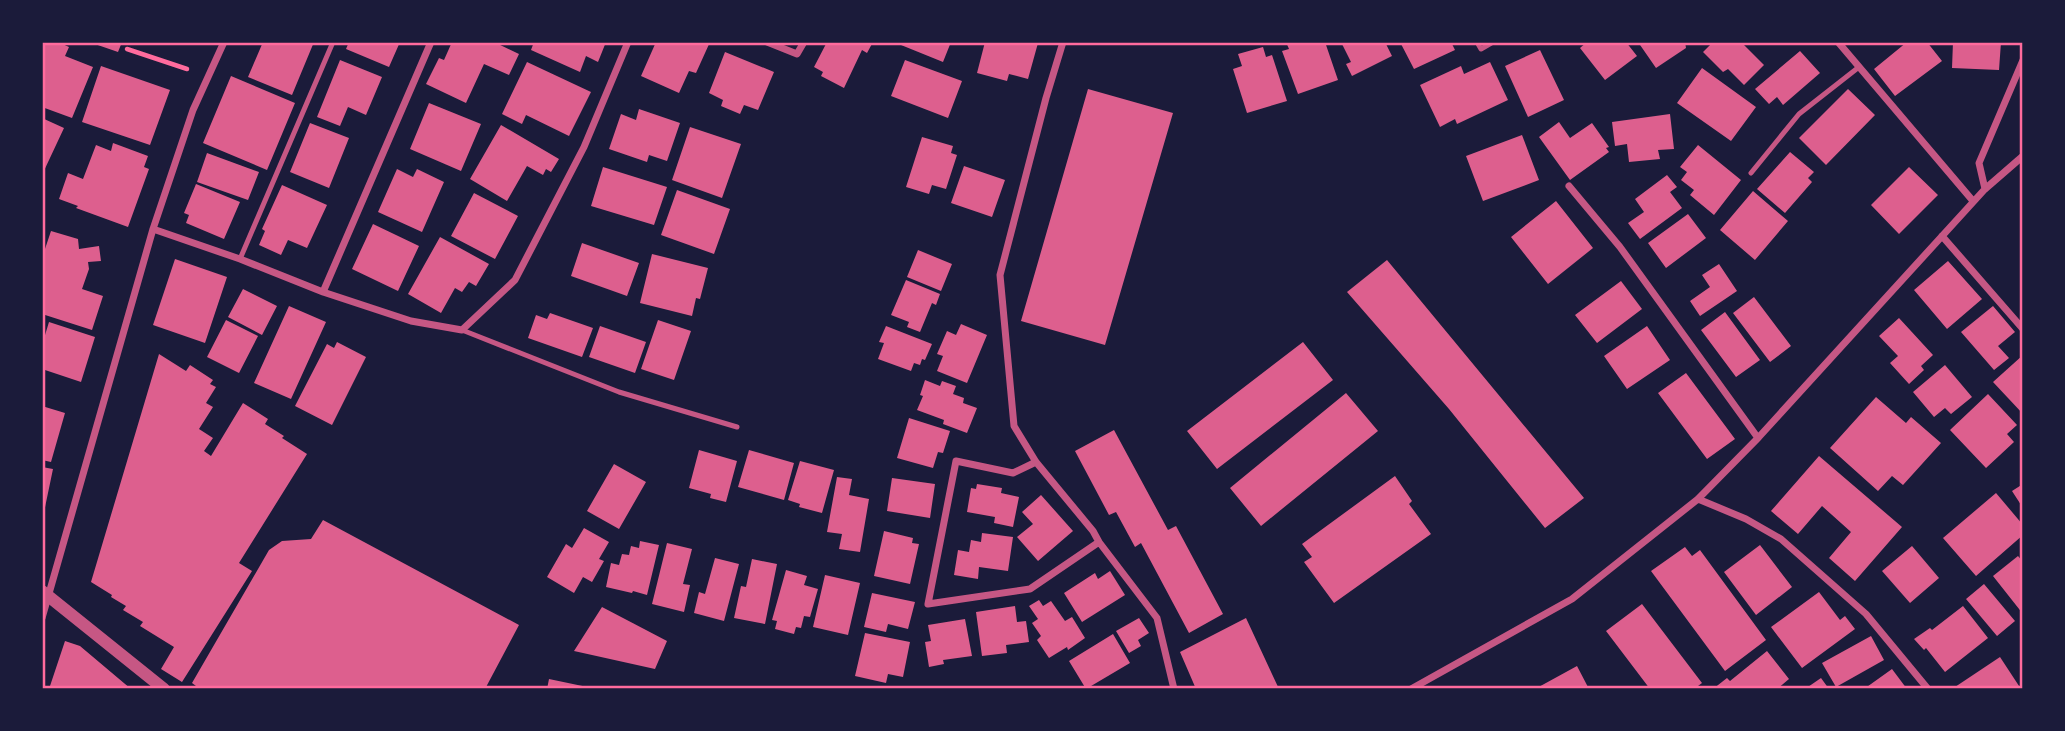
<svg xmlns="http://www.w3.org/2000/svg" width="2065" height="731" viewBox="0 0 2065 731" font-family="Signika,sans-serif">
	<rect width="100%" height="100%" fill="#1b1b3a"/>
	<path fill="#dd5f8e" d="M 42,42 L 58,42 L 69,47 L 65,56 L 93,67 L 72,118 L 42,107 Z
		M 89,42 L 122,42 L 118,52 Z
		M 263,42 L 314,42 L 292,95 L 248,77 Z
		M 349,42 L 400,42 L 389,67 L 346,49 Z
		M 452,42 L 494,42 L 519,54 L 509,75 L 484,64 L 466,103 L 426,84 L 439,58 L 444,60 Z
		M 534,42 L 606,42 L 598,62 L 586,56 L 580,72 L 531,50 Z
		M 656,42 L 710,42 L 696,73 L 689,71 L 679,93 L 641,76 Z
		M 827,42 L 873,42 L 867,53 L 862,50 L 844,88 L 821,76 L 823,72 L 814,67 Z
		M 902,42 L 951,42 L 943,62 L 901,45 Z
		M 985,42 L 1038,43 L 1028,79 L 1009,74 L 1007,81 L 977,73 Z
		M 1286,42 L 1325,42 L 1338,80 L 1298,94 L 1282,51 L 1289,49 Z
		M 1341,42 L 1385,42 L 1392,56 L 1352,76 L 1346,64 L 1351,62 Z
		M 1400,42 L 1451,42 L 1455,50 L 1414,69 Z
		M 1587,42 L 1626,42 L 1637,56 L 1605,80 L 1580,48 Z
		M 1638,42 L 1685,42 L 1686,48 L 1656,68 Z
		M 1713,42 L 1741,42 L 1764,65 L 1744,85 L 1728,69 L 1723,72 L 1703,52 Z
		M 1907,42 L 1927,42 L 1942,61 L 1895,96 L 1874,69 Z
		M 1953,42 L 2001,42 L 1999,70 L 1952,68 Z
		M 1263,47 L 1266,57 L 1272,55 L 1287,101 L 1247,113 L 1233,69 L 1242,66 L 1238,54 Z
		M 1540,50 L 1564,100 L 1528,117 L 1505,66 Z
		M 1800,51 L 1820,73 L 1783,105 L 1777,97 L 1769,104 L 1755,89 Z
		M 725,52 L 774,72 L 758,110 L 744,105 L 740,114 L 721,106 L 723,100 L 709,93 Z
		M 340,60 L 382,77 L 366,115 L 348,107 L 340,126 L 317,117 Z
		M 905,60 L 962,81 L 948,118 L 891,96 Z
		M 527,62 L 591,92 L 569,136 L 526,115 L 522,124 L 502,114 Z
		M 1490,62 L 1508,100 L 1457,124 L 1455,119 L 1440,127 L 1420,85 L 1461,66 L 1464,74 Z
		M 101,66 L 170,90 L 150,145 L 82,122 Z
		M 1702,68 L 1756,107 L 1731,141 L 1677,103 Z
		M 231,76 L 295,103 L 267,170 L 203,143 Z
		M 1088,89 L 1173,113 L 1105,345 L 1021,321 Z
		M 1848,89 L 1875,115 L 1826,165 L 1799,138 Z
		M 429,103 L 481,124 L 461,171 L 410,149 Z
		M 639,109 L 680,123 L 667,161 L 649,155 L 647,162 L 609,149 L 621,114 L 636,120 Z
		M 1670,114 L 1674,149 L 1658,150 L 1660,159 L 1629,162 L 1627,144 L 1615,146 L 1612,122 Z
		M 42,118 L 64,128 L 42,175 Z
		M 1559,122 L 1570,138 L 1592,123 L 1609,147 L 1606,148 L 1609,152 L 1570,180 L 1539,137 Z
		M 310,123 L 349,138 L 329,188 L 290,172 Z
		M 501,125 L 559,159 L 551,172 L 546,169 L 543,175 L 527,166 L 507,201 L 470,179 Z
		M 690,127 L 741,144 L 722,198 L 672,180 Z
		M 1522,135 L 1539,180 L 1483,201 L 1466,156 Z
		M 922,137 L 953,146 L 951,153 L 957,155 L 946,189 L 932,185 L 929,194 L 906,187 Z
		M 113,143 L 148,156 L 144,167 L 149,169 L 128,227 L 76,208 L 78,206 L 59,199 L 68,173 L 83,179 L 96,145 L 111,151 Z
		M 1698,145 L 1741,180 L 1714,215 L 1690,195 L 1694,190 L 1681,180 L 1687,172 L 1680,167 Z
		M 1790,152 L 1814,172 L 1808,178 L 1812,182 L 1785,213 L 1757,189 Z
		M 207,153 L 259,172 L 248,200 L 197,182 Z
		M 964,166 L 1005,180 L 992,217 L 951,203 Z
		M 603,167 L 667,187 L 654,225 L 591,206 Z
		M 1909,167 L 1938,195 L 1899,234 L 1871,205 Z
		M 397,169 L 413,177 L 417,169 L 444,182 L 422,232 L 378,212 Z
		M 1667,175 L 1677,187 L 1670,192 L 1682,208 L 1640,239 L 1628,223 L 1644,212 L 1635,199 Z
		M 196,184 L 240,202 L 224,239 L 186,223 L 189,215 L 184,213 Z
		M 282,185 L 327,205 L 307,248 L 288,240 L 281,255 L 259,245 L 265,231 L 262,229 Z
		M 677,190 L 730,209 L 714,254 L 661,235 Z
		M 1753,191 L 1788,221 L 1755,260 L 1720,230 Z
		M 474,193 L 518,216 L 495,259 L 451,236 Z
		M 1556,201 L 1593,248 L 1548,284 L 1511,237 Z
		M 1688,214 L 1706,238 L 1666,268 L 1648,243 Z
		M 373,224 L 419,246 L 398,291 L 352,269 Z
		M 51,231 L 78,239 L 79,249 L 99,246 L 101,261 L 88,262 L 89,269 L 82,289 L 103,296 L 92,330 L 42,314 L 42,258 Z
		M 440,237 L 489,264 L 476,286 L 469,282 L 462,292 L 455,288 L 441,313 L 408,294 Z
		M 582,243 L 639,263 L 627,296 L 571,276 Z
		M 918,250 L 952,264 L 941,291 L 907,277 Z
		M 652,254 L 708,268 L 700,299 L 696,298 L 692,316 L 640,303 Z
		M 175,259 L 227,277 L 205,343 L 153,325 Z
		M 1387,260 L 1584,498 L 1545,528 L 1449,409 L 1347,292 Z
		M 1948,261 L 1982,299 L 1947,329 L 1914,290 Z
		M 1719,264 L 1737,291 L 1700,316 L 1690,301 L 1710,287 L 1702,275 Z
		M 906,280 L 940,294 L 936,305 L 932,303 L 920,332 L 907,327 L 909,322 L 891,315 Z
		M 1621,281 L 1642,309 L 1597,343 L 1575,315 Z
		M 243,289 L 277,306 L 262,335 L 228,317 Z
		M 1754,297 L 1791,346 L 1770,362 L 1733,313 Z
		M 289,306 L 326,322 L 291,399 L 254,383 Z
		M 1993,306 L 2015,332 L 1998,346 L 2009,358 L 1994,370 L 1961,332 Z
		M 1725,312 L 1760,360 L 1736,377 L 1701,330 Z
		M 550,313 L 593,328 L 582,357 L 528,338 L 536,315 L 547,319 Z
		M 1899,318 L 1933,355 L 1921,366 L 1924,370 L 1909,384 L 1890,363 L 1898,356 L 1879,336 Z
		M 226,320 L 258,336 L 239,373 L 207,357 Z
		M 658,320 L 691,331 L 674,380 L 641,369 Z
		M 49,322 L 95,337 L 81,382 L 42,369 L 42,345 Z
		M 961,324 L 987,335 L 967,383 L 937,371 L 943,356 L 937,354 L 947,331 L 956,335 Z
		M 600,326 L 646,342 L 635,373 L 589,357 Z
		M 886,326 L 932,344 L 925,360 L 922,359 L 920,365 L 914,363 L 911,371 L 878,359 L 884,343 L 879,342 Z
		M 1647,326 L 1670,360 L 1627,389 L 1604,356 Z
		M 337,342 L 366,357 L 332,425 L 295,406 L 327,344 L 334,348 Z
		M 1303,342 L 1333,380 L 1217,469 L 1187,431 Z
		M 159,354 L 186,371 L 190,365 L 213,380 L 210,384 L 216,387 L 206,403 L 213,407 L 199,429 L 213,438 L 204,451 L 211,456 L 243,403 L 268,419 L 265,424 L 284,436 L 282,438 L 307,454 L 239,563 L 252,571 L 182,682 L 161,669 L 174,647 L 140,626 L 143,622 L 123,610 L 126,606 L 111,597 L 112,595 L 91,582 Z
		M 2023,355 L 2023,414 L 1993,382 Z
		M 1945,365 L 1972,397 L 1951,414 L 1945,408 L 1934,417 L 1913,392 Z
		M 1686,373 L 1735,439 L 1707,459 L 1658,393 Z
		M 925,380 L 940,386 L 942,381 L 956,386 L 953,394 L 964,398 L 963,403 L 977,408 L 967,433 L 943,424 L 944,420 L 917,410 L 923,396 L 920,395 Z
		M 1346,393 L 1378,431 L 1261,526 L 1230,488 Z
		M 1988,394 L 2017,425 L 2007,434 L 2014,442 L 1986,468 L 1950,430 Z
		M 1876,397 L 1906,423 L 1911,417 L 1941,443 L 1903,485 L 1892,476 L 1878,491 L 1830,448 Z
		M 42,406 L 65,413 L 51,462 L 42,460 Z
		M 909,418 L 950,431 L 943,453 L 938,452 L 933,468 L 897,458 Z
		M 1114,430 L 1168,530 L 1176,526 L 1223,614 L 1189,633 L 1141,543 L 1135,547 L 1116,512 L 1109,515 L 1075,451 Z
		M 699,450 L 737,461 L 726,502 L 710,498 L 711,494 L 689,488 Z
		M 749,450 L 794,463 L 784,500 L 738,487 Z
		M 1819,456 L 1902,527 L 1855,581 L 1829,558 L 1851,532 L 1822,506 L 1798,534 L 1771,511 Z
		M 800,461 L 834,470 L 822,513 L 799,507 L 800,504 L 788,500 Z
		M 614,464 L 646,482 L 619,529 L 587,511 Z
		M 42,467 L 53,469 L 43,517 L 42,517 Z
		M 1395,476 L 1412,501 L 1409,504 L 1431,534 L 1334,603 L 1304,562 L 1312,557 L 1302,544 Z
		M 837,477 L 852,479 L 849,495 L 869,499 L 860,552 L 839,549 L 842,534 L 827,532 Z
		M 892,478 L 935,484 L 930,518 L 887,511 Z
		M 977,484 L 1002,488 L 1001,493 L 1019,497 L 1013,527 L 994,523 L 995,517 L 967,512 L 971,488 L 976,489 Z
		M 2023,484 L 2023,508 L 2012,491 Z
		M 1996,493 L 2023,525 L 2023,535 L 1976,576 L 1943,538 Z
		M 1041,495 L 1073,531 L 1038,561 L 1017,537 L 1033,524 L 1022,512 Z
		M 323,520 L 519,625 L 485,689 L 200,689 L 192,683 L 269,550 L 282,541 L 311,539 Z
		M 584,528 L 609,542 L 599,559 L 604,561 L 592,582 L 583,577 L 574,593 L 547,577 L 566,544 L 572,548 Z
		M 884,531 L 913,538 L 912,543 L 919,544 L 910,584 L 874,576 Z
		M 982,533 L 1013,537 L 1008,571 L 979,567 L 978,579 L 954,575 L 958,550 L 969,552 L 971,540 L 981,542 Z
		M 640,541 L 659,545 L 647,595 L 633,591 L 632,593 L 606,587 L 611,563 L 619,565 L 622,554 L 629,555 L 631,546 L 639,548 Z
		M 667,543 L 692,549 L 683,584 L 690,585 L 684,612 L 652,604 Z
		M 1760,545 L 1792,587 L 1756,615 L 1724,572 Z
		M 1912,546 L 1939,578 L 1910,603 L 1882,571 Z
		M 1685,547 L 1692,556 L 1700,550 L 1766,640 L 1725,671 L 1651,571 Z
		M 2018,556 L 2023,562 L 2023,614 L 1993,576 Z
		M 715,558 L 739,564 L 724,621 L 694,613 L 699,592 L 705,594 Z
		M 752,559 L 777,564 L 765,624 L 734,618 L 741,586 L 746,587 Z
		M 786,570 L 807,576 L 804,585 L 818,589 L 810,617 L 804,616 L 801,628 L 796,627 L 794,634 L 775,629 L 777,621 L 772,620 Z
		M 1110,571 L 1125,595 L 1082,622 L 1064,593 L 1095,573 L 1098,579 Z
		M 825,575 L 860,583 L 848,635 L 813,627 Z
		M 1984,584 L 2015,621 L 1997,636 L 1966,599 Z
		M 1819,592 L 1840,620 L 1845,616 L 1855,629 L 1802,668 L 1771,627 Z
		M 872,593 L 915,602 L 908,629 L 888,624 L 886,632 L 864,627 Z
		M 1039,600 L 1043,606 L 1051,601 L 1065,621 L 1072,617 L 1085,638 L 1068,650 L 1067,647 L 1049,658 L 1037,640 L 1041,636 L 1032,623 L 1038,619 L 1029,606 Z
		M 1642,604 L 1702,683 L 1694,689 L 1650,689 L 1606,631 Z
		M 1015,606 L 1017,622 L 1026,621 L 1029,642 L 1006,645 L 1007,653 L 982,656 L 976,612 Z
		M 1963,606 L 1988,638 L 1945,672 L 1926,648 L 1924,650 L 1914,639 L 1930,628 L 1932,630 Z
		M 602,607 L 667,641 L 655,669 L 574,651 Z
		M 1139,618 L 1149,633 L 1138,640 L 1141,646 L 1129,653 L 1116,631 Z
		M 1246,618 L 1279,689 L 1196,689 L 1180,652 Z
		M 965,619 L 972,656 L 943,660 L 944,664 L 929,667 L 925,642 L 931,641 L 928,625 Z
		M 865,633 L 910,642 L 903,677 L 888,674 L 886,683 L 855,676 Z
		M 1113,634 L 1130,663 L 1086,689 L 1069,661 Z
		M 1871,636 L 1884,660 L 1836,687 L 1822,663 Z
		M 65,641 L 80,646 L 131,689 L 49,689 Z
		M 1767,651 L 1789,679 L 1777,689 L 1713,689 L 1727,678 L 1730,681 Z
		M 2000,657 L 2021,689 L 1952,689 Z
		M 1577,666 L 1589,689 L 1535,689 Z
		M 1892,669 L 1907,689 L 1864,689 Z
		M 1821,678 L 1829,689 L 1805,689 Z
		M 549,679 L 592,688 L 592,689 L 547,689 Z"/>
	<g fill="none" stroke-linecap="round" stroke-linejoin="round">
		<path stroke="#ff6b9d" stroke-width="4.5" d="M 127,49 L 187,69"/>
		<path stroke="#c65784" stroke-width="5" d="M 1477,42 L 1481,49 L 1493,42
			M 1751,173 L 1799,114 L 1859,67
			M 240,259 L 333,42
			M 462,330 L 619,392 L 737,427"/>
		<path stroke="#c65784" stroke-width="7" d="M 767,42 L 797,54 L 804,42
			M 1063,42 L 1046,98 L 1000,275 L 1014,426 L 1036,462 L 1093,531 L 1099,542 L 1157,618 L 1174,689
			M 1838,42 L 1973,201
			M 1569,186 L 1620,247 L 1758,438
			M 1985,189 L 1979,163 L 2023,60
			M 153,229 L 240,259 L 323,292 L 411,321 L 462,330 L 515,280 L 584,147 L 628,42
			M 1942,236 L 2023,329
			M 323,292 L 431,42
			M 1036,462 L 1013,473 L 956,461 L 928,604 L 1030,589 L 1099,542
			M 1698,499 L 1746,519 L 1781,539 L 1866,614 L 1928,689
			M 42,618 L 153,229 L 193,110 L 224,42
			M 1411,689 L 1572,599 L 1698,499 L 1758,438 L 1985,189 L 2023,156"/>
		<path stroke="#c65784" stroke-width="12" d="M 42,591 L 164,689"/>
	</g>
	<rect width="2065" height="731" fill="none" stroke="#1b1b3a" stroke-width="88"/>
	<rect x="44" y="44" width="1977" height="643" fill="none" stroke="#ff6b9d" stroke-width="2.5"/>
</svg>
